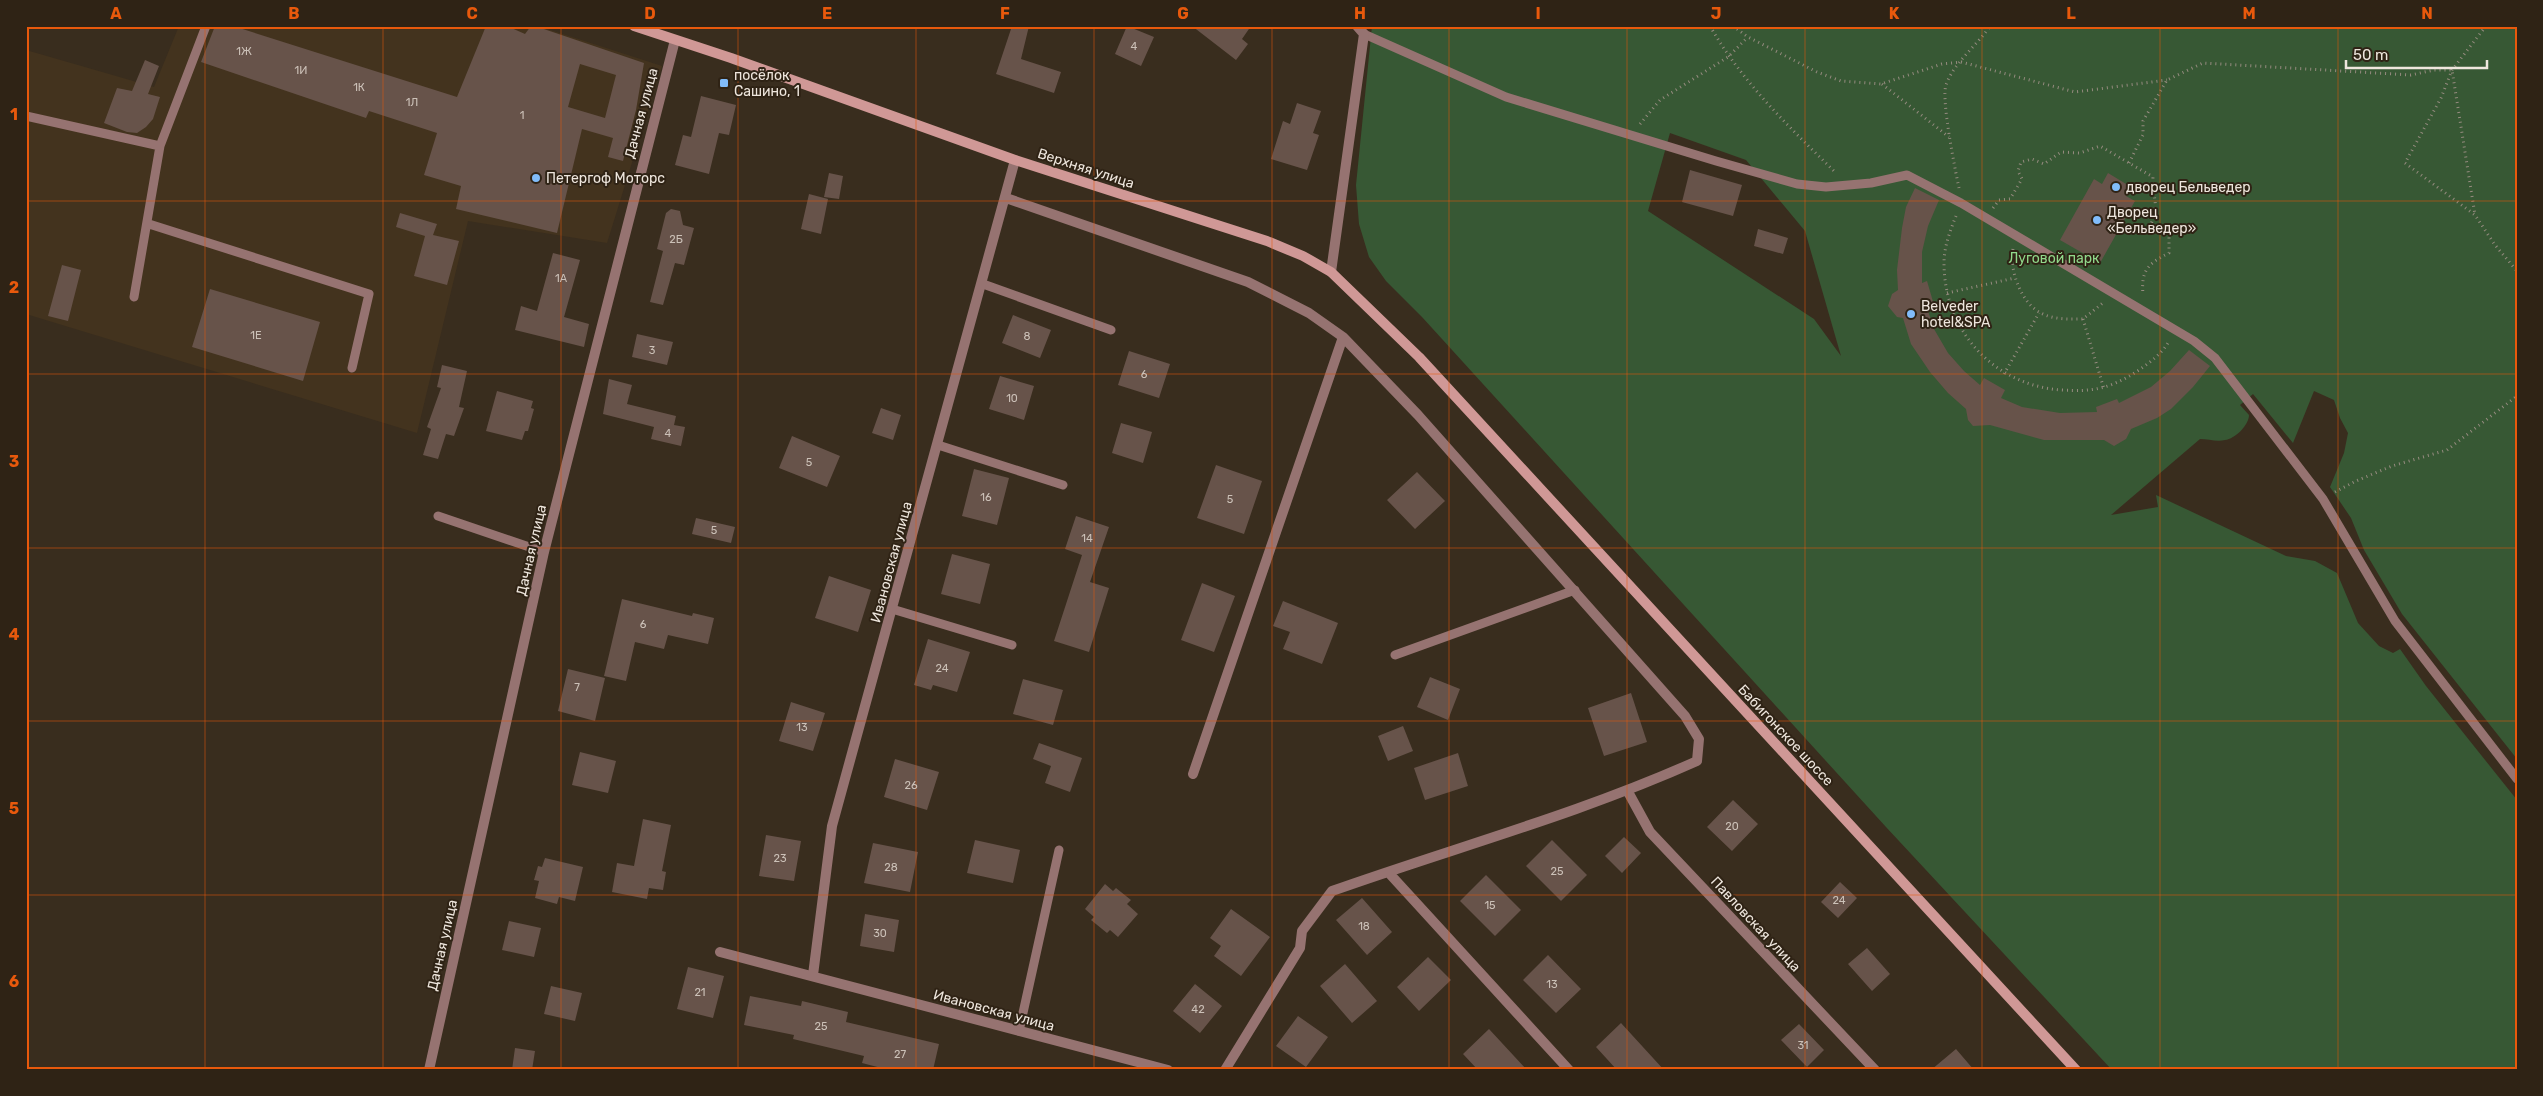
<svg xmlns="http://www.w3.org/2000/svg" width="2543" height="1096" viewBox="0 0 2543 1096" font-family="Rubik,sans-serif">
	<rect width="100%" height="100%" fill="#392d1e"/>
	<path fill="#43331e" d="M 179,26 L 538,26 L 662,66 L 607,243 L 468,221 L 417,433 L 26,314 L 26,50 L 154,87 Z"/>
	<path fill="#375834" fill-rule="evenodd" d="M 1372,26 L 2517,26 L 2517,759 L 2402,614 L 2364,550 L 2351,518 L 2330,487 L 2344,453 L 2348,433 L 2340,418 L 2334,400 L 2314,391 L 2293,443 L 2253,394 L 2240,405 L 2249,415 C 2249,425 2235,439 2225,440 C 2217,442 2208,439 2200,439 L 2111,515 L 2158,507 L 2156,495 L 2286,556 L 2315,561 L 2337,573 L 2358,623 L 2379,646 L 2393,653 L 2400,649 L 2426,686 L 2517,800 L 2517,1070 L 2112,1070 L 1886,827 L 1422,317 L 1386,281 L 1369,257 L 1359,224 L 1356,185 ZM 1670,133 L 1746,160 L 1805,231 L 1841,356 L 1814,319 L 1648,211 Z"/>
	<path fill="#67534a" fill-rule="evenodd" d="M 215,26 L 233,26 L 457,97 L 486,26 L 507,26 L 525,34 L 531,26 L 535,26 L 644,63 L 636,110 L 623,161 L 608,157 L 613,138 L 582,129 L 557,233 L 456,209 L 461,186 L 424,175 L 437,133 L 369,111 L 366,118 L 201,62 ZM 580,64 L 616,75 L 605,118 L 568,107 Z
		M 1012,26 L 1029,26 L 1021,59 L 1061,72 L 1054,93 L 996,74 Z
		M 1127,26 L 1154,37 L 1141,66 L 1115,54 Z
		M 1192,26 L 1251,26 L 1242,39 L 1248,44 L 1236,60 Z
		M 145,60 L 159,66 L 148,94 L 160,97 L 153,119 L 146,127 L 137,133 L 127,132 L 104,123 L 117,88 L 132,91 Z
		M 701,96 L 736,105 L 729,135 L 719,133 L 709,174 L 675,165 L 683,135 L 691,137 Z
		M 1297,103 L 1321,111 L 1313,133 L 1319,135 L 1307,170 L 1271,159 L 1283,121 L 1290,124 Z
		M 1690,170 L 1742,185 L 1733,216 L 1682,202 Z
		M 829,173 L 843,176 L 839,199 L 824,197 Z
		M 2108,173 L 2131,187 L 2126,196 L 2135,201 L 2100,263 L 2060,240 L 2094,179 L 2102,184 Z
		M 1915,188 L 1939,200 L 1928,226 L 1922,252 L 1922,283 L 1927,281 L 1934,305 L 1927,308 L 1934,329 L 1948,353 L 1964,371 L 1980,385 L 1984,378 L 2005,390 L 2001,398 L 2022,407 L 2060,413 L 2097,412 L 2096,407 L 2117,399 L 2119,403 L 2151,387 L 2170,371 L 2189,350 L 2210,366 L 2193,387 L 2171,409 L 2157,418 L 2131,429 L 2126,439 L 2114,446 L 2104,440 L 2044,440 L 1990,425 L 1973,426 L 1968,420 L 1966,409 L 1948,393 L 1930,372 L 1911,344 L 1903,318 L 1897,317 L 1888,306 L 1892,294 L 1898,290 L 1897,270 L 1902,228 L 1906,207 Z
		M 809,194 L 828,199 L 821,234 L 801,229 Z
		M 671,209 L 680,211 L 683,225 L 694,228 L 684,265 L 675,263 L 663,305 L 650,302 L 663,251 L 657,249 L 666,213 Z
		M 400,213 L 437,224 L 433,235 L 459,241 L 447,285 L 414,276 L 425,236 L 396,227 Z
		M 1758,229 L 1788,238 L 1783,254 L 1754,246 Z
		M 553,253 L 580,260 L 564,317 L 589,324 L 584,347 L 515,330 L 521,306 L 537,311 Z
		M 62,265 L 81,270 L 68,321 L 48,316 Z
		M 210,289 L 320,322 L 303,381 L 192,347 Z
		M 1013,315 L 1051,330 L 1040,358 L 1002,343 Z
		M 637,334 L 673,342 L 667,365 L 632,357 Z
		M 1129,351 L 1170,364 L 1159,398 L 1118,385 Z
		M 442,365 L 467,371 L 459,407 L 464,408 L 454,436 L 446,434 L 438,459 L 423,455 L 431,429 L 427,427 L 441,388 L 437,387 Z
		M 1000,376 L 1034,386 L 1024,420 L 989,409 Z
		M 609,379 L 632,385 L 627,404 L 676,416 L 674,425 L 685,427 L 681,446 L 651,439 L 654,427 L 603,414 Z
		M 497,391 L 533,401 L 531,408 L 534,409 L 528,431 L 525,431 L 522,440 L 486,431 Z
		M 881,408 L 901,415 L 893,440 L 872,433 Z
		M 1121,423 L 1152,432 L 1143,463 L 1112,453 Z
		M 792,436 L 840,456 L 827,487 L 779,468 Z
		M 1216,465 L 1262,481 L 1244,534 L 1197,518 Z
		M 974,469 L 1009,478 L 997,525 L 962,516 Z
		M 1417,472 L 1445,501 L 1415,529 L 1387,500 Z
		M 1076,516 L 1109,527 L 1090,582 L 1109,588 L 1089,652 L 1054,641 L 1082,555 L 1065,549 Z
		M 696,518 L 735,527 L 731,543 L 692,534 Z
		M 952,554 L 990,564 L 980,604 L 941,594 Z
		M 829,576 L 871,590 L 858,632 L 815,618 Z
		M 1202,583 L 1235,596 L 1214,652 L 1181,640 Z
		M 622,599 L 692,616 L 693,613 L 714,618 L 708,644 L 668,635 L 664,649 L 635,642 L 626,681 L 604,676 Z
		M 1283,601 L 1338,623 L 1322,664 L 1283,649 L 1290,632 L 1273,626 Z
		M 928,639 L 970,652 L 957,692 L 933,685 L 931,690 L 914,685 Z
		M 568,669 L 605,678 L 595,721 L 558,711 Z
		M 1430,677 L 1460,689 L 1448,720 L 1417,707 Z
		M 1023,679 L 1063,690 L 1053,725 L 1013,714 Z
		M 1631,693 L 1647,742 L 1604,756 L 1588,708 Z
		M 791,702 L 825,713 L 813,751 L 779,741 Z
		M 1403,726 L 1413,751 L 1388,761 L 1378,736 Z
		M 1039,743 L 1082,758 L 1070,792 L 1045,783 L 1051,766 L 1033,759 Z
		M 580,752 L 616,761 L 608,793 L 572,785 Z
		M 1458,753 L 1468,786 L 1425,800 L 1414,768 Z
		M 895,759 L 939,772 L 927,810 L 884,797 Z
		M 1733,800 L 1758,824 L 1732,851 L 1707,827 Z
		M 643,819 L 671,825 L 662,871 L 666,872 L 663,890 L 649,888 L 647,899 L 612,892 L 617,863 L 634,866 Z
		M 766,835 L 801,841 L 794,881 L 759,876 Z
		M 1624,837 L 1641,853 L 1622,873 L 1605,856 Z
		M 975,840 L 1020,850 L 1013,883 L 967,873 Z
		M 1552,840 L 1587,875 L 1561,901 L 1526,866 Z
		M 873,843 L 918,852 L 910,892 L 864,883 Z
		M 545,858 L 583,867 L 575,901 L 559,897 L 557,904 L 535,898 L 539,881 L 534,880 L 538,866 L 542,867 Z
		M 1486,875 L 1521,910 L 1495,936 L 1460,901 Z
		M 1840,882 L 1857,898 L 1838,918 L 1821,902 Z
		M 1105,884 L 1113,891 L 1116,888 L 1131,900 L 1127,904 L 1138,914 L 1118,937 L 1110,930 L 1107,933 L 1091,920 L 1094,917 L 1085,909 Z
		M 1362,898 L 1392,932 L 1367,955 L 1336,920 Z
		M 1231,909 L 1270,937 L 1241,976 L 1214,956 L 1221,946 L 1210,938 Z
		M 865,914 L 899,920 L 894,952 L 860,946 Z
		M 509,921 L 541,928 L 534,957 L 502,950 Z
		M 1867,948 L 1890,974 L 1872,991 L 1848,964 Z
		M 1548,955 L 1581,989 L 1556,1013 L 1523,980 Z
		M 1428,957 L 1451,980 L 1419,1011 L 1397,987 Z
		M 1345,964 L 1377,1001 L 1352,1023 L 1320,986 Z
		M 688,967 L 724,976 L 713,1018 L 677,1009 Z
		M 1195,984 L 1222,1006 L 1200,1033 L 1173,1011 Z
		M 551,986 L 582,993 L 575,1021 L 544,1014 Z
		M 750,996 L 801,1006 L 802,1001 L 848,1012 L 846,1022 L 939,1044 L 933,1070 L 889,1070 L 862,1063 L 864,1056 L 793,1039 L 794,1035 L 744,1025 Z
		M 1298,1016 L 1328,1037 L 1306,1067 L 1276,1046 Z
		M 1621,1023 L 1664,1070 L 1617,1070 L 1596,1047 Z
		M 1799,1024 L 1824,1050 L 1807,1067 L 1781,1040 Z
		M 1489,1029 L 1527,1070 L 1478,1070 L 1463,1054 Z
		M 515,1048 L 535,1051 L 532,1070 L 512,1070 Z
		M 1956,1049 L 1974,1070 L 1931,1070 Z"/>
	<g fill="none" stroke-linecap="round" stroke-linejoin="round">
		<path stroke="#958b7f" stroke-width="3" stroke-dasharray="1 4" stroke-linecap="butt" d="M 1710,26 C 1742,82 1790,128 1836,173
			M 1733,26 L 1748,37 L 1817,72 L 1841,81 L 1881,84 L 1942,64 L 1961,62 L 2075,92 L 2167,80
			M 2486,26 L 2452,70 L 2441,98 L 2405,163 L 2475,215 L 2495,245 L 2517,271
			M 1882,84 L 1949,137
			M 1640,124 L 1660,100 L 1728,57 L 1748,37
			M 2129,163 L 2143,135 L 2143,121 L 2167,80 L 2203,63 L 2411,75 L 2434,70 L 2452,70 L 2475,215
			M 1959,188 C 1955,169 1941,99 1946,85 C 1954,62 1977,46 1990,26
			M 1993,208 L 1999,200 L 2010,199 L 2022,179 L 2018,171 L 2021,162 L 2032,159 L 2044,164 L 2061,152 L 2080,153 L 2100,146 L 2153,177 C 2152,198 2160,204 2151,224 L 2169,237 L 2169,253 C 2147,264 2141,271 2143,295
			M 1956,216 C 1950,231 1944,247 1944,263 C 1944,330 1993,385 2061,390 C 2092,392 2109,389 2136,372 C 2148,364 2162,354 2169,341
			M 2013,249 C 2009,270 2021,303 2041,313 C 2054,320 2069,319 2083,319 L 2104,302
			M 1947,293 L 2015,278
			M 2083,319 L 2104,389
			M 2004,374 L 2039,313
			M 2335,492 L 2356,481 L 2392,466 L 2447,450 L 2517,396"/>
		<path stroke="#967371" stroke-width="9" d="M 1364,34 L 1506,97 L 1716,161 L 1797,184 L 1826,187 L 1871,183 L 1907,175 L 1961,203 L 2194,341 L 2215,358 L 2323,499 L 2395,621 L 2517,779
			M 26,116 L 160,146
			M 149,224 L 369,294 L 352,368
			M 983,284 L 1111,330
			M 134,297 L 160,146 L 206,26
			M 938,445 L 1063,485
			M 438,516 L 544,552
			M 892,609 L 1012,645
			M 1395,655 L 1575,590
			M 1019,1031 L 1059,850"/>
		<path stroke="#967371" stroke-width="10" d="M 1006,198 L 1248,282 L 1309,313 L 1343,337 L 1418,415 L 1685,716 L 1699,739 L 1697,761 C 1579,814 1453,848 1332,891 L 1302,931 L 1300,948 L 1225,1070
			M 1331,272 L 1364,34 L 1357,26
			M 1193,774 L 1343,337
			M 1627,790 L 1650,832 L 1875,1070
			M 1388,872 L 1569,1070
			M 720,952 L 1168,1070
			M 813,975 L 832,826 L 1015,160
			M 429,1070 L 544,552 L 675,40"/>
		<path stroke="#d09896" stroke-width="10" d="M 634,26 L 731,58 L 1015,160 L 1267,241 L 1303,256 L 1331,272 L 1419,357 L 2076,1070"/>
	</g>
	<path fill="none" stroke="#e8590c" stroke-width="1" stroke-opacity="0.55" d="M 205,26 L 205,1070M 383,26 L 383,1070M 561,26 L 561,1070M 738,26 L 738,1070M 916,26 L 916,1070M 1094,26 L 1094,1070M 1272,26 L 1272,1070M 1449,26 L 1449,1070M 1627,26 L 1627,1070M 1805,26 L 1805,1070M 1982,26 L 1982,1070M 2160,26 L 2160,1070M 2338,26 L 2338,1070M 26,201 L 2517,201M 26,374 L 2517,374M 26,548 L 2517,548M 26,721 L 2517,721M 26,895 L 2517,895"/>
	<g fill="#81bcfa" stroke="#2f2315" stroke-width="2">
		<rect x="719" y="78" width="10" height="10" rx="2.5"/>
		<circle cx="536" cy="178" r="5"/>
		<circle cx="2116" cy="187" r="5"/>
		<circle cx="2097" cy="220" r="5"/>
		<circle cx="1911" cy="314" r="5"/>
	</g>
	<g text-anchor="middle" stroke-width="4" stroke-linejoin="round" paint-order="stroke">
		<g font-size="11" fill="#ccc1b8">
			<text x="1134" y="50">4</text>
			<text x="244" y="55">1Ж</text>
			<text x="301" y="74">1И</text>
			<text x="359" y="91">1К</text>
			<text x="412" y="106">1Л</text>
			<text x="522" y="119">1</text>
			<text x="676" y="243">2Б</text>
			<text x="561" y="282">1А</text>
			<text x="256" y="339">1Е</text>
			<text x="1027" y="340">8</text>
			<text x="652" y="354">3</text>
			<text x="1144" y="378">6</text>
			<text x="1012" y="402">10</text>
			<text x="668" y="437">4</text>
			<text x="809" y="466">5</text>
			<text x="986" y="501">16</text>
			<text x="1230" y="503">5</text>
			<text x="714" y="534">5</text>
			<text x="1087" y="542">14</text>
			<text x="643" y="628">6</text>
			<text x="942" y="672">24</text>
			<text x="577" y="691">7</text>
			<text x="802" y="731">13</text>
			<text x="911" y="789">26</text>
			<text x="1732" y="830">20</text>
			<text x="780" y="862">23</text>
			<text x="891" y="871">28</text>
			<text x="1557" y="875">25</text>
			<text x="1839" y="904">24</text>
			<text x="1490" y="909">15</text>
			<text x="1364" y="930">18</text>
			<text x="880" y="937">30</text>
			<text x="1552" y="988">13</text>
			<text x="700" y="996">21</text>
			<text x="1198" y="1013">42</text>
			<text x="821" y="1030">25</text>
			<text x="1803" y="1049">31</text>
			<text x="900" y="1058">27</text>
		</g>
		<g font-size="14" fill="#eee6dd" stroke="#2f2315" text-anchor="start">
			<text x="734" y="80">посёлок<tspan x="734" dy="16">Сашино, 1</tspan></text>
			<text x="546" y="183">Петергоф Моторс</text>
			<text x="2126" y="192">дворец Бельведер</text>
			<text x="2107" y="217">Дворец<tspan x="2107" dy="16">«Бельведер»</tspan></text>
			<text x="1921" y="311">Belveder<tspan x="1921" dy="16">hotel&amp;SPA</tspan></text>
		</g>
		<g font-size="14" fill="#eee6dd" stroke="#2f2315">
			<text transform="translate(641 113) rotate(-75)" y="5">Дачная улица</text>
			<text transform="translate(1086 168) rotate(18)" y="5">Верхняя улица</text>
			<text transform="translate(531 550) rotate(-77)" y="5">Дачная улица</text>
			<text transform="translate(891 562) rotate(-75)" y="5">Ивановская улица</text>
			<text transform="translate(1786 735) rotate(47)" y="5">Бабигонское шоссе</text>
			<text transform="translate(1756 924) rotate(47)" y="5">Павловская улица</text>
			<text transform="translate(442 945) rotate(-77)" y="5">Дачная улица</text>
			<text transform="translate(994 1010) rotate(15)" y="5">Ивановская улица</text>
		</g>
		<g font-size="14" fill="#91d98b" stroke="#2f2315">
			<text x="2054" y="263">Луговой парк</text>
		</g>
	</g>
	<rect width="2543" height="1096" fill="none" stroke="#2f2315" stroke-width="55"/>
	<path d="M2346 60v8h141v-8" fill="none" stroke="#eee6dd" stroke-width="2.5"/>
	<text x="2353" y="60" font-size="15" fill="#eee6dd" stroke="#2f2315" stroke-width="4" paint-order="stroke">50 m</text>
	<rect x="28" y="28" width="2488" height="1040" fill="none" stroke="#e8590c" stroke-width="2"/>
	<g font-size="16" text-anchor="middle" font-weight="bold" fill="#e8590c">
		<text x="116" y="19">A</text>
		<text x="294" y="19">B</text>
		<text x="472" y="19">C</text>
		<text x="650" y="19">D</text>
		<text x="827" y="19">E</text>
		<text x="1005" y="19">F</text>
		<text x="1183" y="19">G</text>
		<text x="1360" y="19">H</text>
		<text x="1538" y="19">I</text>
		<text x="1716" y="19">J</text>
		<text x="1894" y="19">K</text>
		<text x="2071" y="19">L</text>
		<text x="2249" y="19">M</text>
		<text x="2427" y="19">N</text>
		<text x="14" y="120">1</text>
		<text x="14" y="293">2</text>
		<text x="14" y="467">3</text>
		<text x="14" y="640">4</text>
		<text x="14" y="814">5</text>
		<text x="14" y="987">6</text>
	</g>
</svg>
